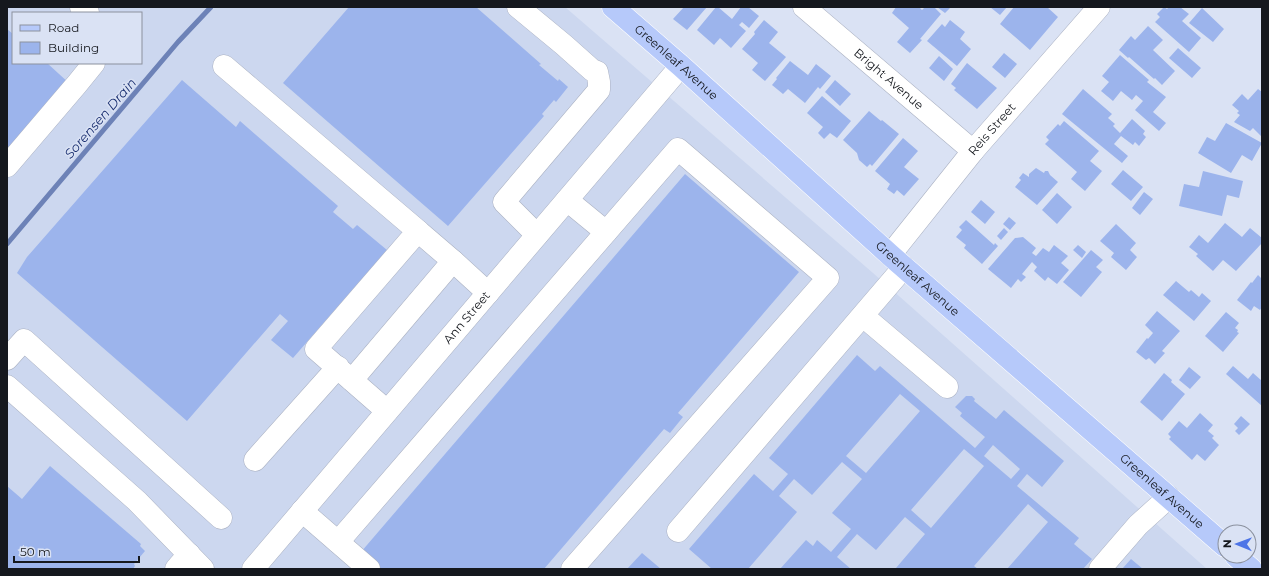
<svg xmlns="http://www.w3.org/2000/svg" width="1269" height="576" viewBox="0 0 1269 576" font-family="Montserrat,sans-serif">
	<rect width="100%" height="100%" fill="#dae2f4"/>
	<path fill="#ccd7ef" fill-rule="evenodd" d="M 7,7 L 565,7 L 873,273 L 1207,569 L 7,569 ZM 13,13 L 141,13 L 141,63 L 13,63 Z"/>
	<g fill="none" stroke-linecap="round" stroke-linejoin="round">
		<path stroke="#6d82b7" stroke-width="5" d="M 7,244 L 178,42 L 211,7"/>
	</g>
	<path fill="#9cb4ec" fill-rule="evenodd" d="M 349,7 L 476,7 L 541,64 L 539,65 L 558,81 L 559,79 L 568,87 L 556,102 L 554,100 L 542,114 L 544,116 L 448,226 L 283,83 Z
		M 684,7 L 707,7 L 687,30 L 673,19 Z
		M 716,7 L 718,7 L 732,19 L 741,7 L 748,7 L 759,16 L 749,28 L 742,22 L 739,25 L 746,31 L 731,48 L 720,38 L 714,45 L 697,30 Z
		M 896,7 L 919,7 L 922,10 L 925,7 L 934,7 L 941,14 L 920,39 L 922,40 L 910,53 L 897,42 L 909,28 L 892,13 Z
		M 937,7 L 948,7 L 950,8 L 945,13 Z
		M 990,7 L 1007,7 L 1000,15 Z
		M 1014,7 L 1047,7 L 1058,17 L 1030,50 L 1000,24 Z
		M 1164,7 L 1167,9 L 1169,7 L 1180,7 L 1189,14 L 1182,21 L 1201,38 L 1189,52 L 1155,22 L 1160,17 L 1157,14 Z
		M 1202,8 L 1224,29 L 1213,42 L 1189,23 Z
		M 764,20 L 778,32 L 769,43 L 786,57 L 765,81 L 752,70 L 758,63 L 742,49 L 755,34 L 754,32 Z
		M 950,20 L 965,32 L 960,39 L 971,49 L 957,66 L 927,41 L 942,24 L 945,27 Z
		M 1148,26 L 1163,40 L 1153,50 L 1175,71 L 1162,85 L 1155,78 L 1154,79 L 1129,57 L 1128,58 L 1119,50 L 1131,36 L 1135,40 Z
		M 7,29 L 13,34 L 13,63 L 47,63 L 70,84 L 7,157 Z
		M 1178,48 L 1201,68 L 1192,78 L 1169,58 Z
		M 1004,53 L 1017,64 L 1005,78 L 992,67 Z
		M 1120,55 L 1149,80 L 1147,82 L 1166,97 L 1153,112 L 1166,123 L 1159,131 L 1135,110 L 1143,101 L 1136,95 L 1132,100 L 1121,91 L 1113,101 L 1101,91 L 1109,82 L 1102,76 Z
		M 939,56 L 953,69 L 944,81 L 929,68 Z
		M 790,61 L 808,75 L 816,64 L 831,76 L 820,89 L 818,87 L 805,103 L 788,89 L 783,94 L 772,85 L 777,79 L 776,78 Z
		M 967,63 L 997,88 L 977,109 L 954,90 L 956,88 L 951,84 Z
		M 182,80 L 236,127 L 240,121 L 338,206 L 333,212 L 353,229 L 357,225 L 387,250 L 293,358 L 271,340 L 288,321 L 280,314 L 187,421 L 17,273 L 27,257 Z
		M 835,80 L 851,94 L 840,106 L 825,92 Z
		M 1083,89 L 1112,114 L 1108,118 L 1115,124 L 1113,126 L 1120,133 L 1132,119 L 1145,131 L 1143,134 L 1146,137 L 1139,146 L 1135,142 L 1133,145 L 1121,136 L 1114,144 L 1128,156 L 1122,163 L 1062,114 Z
		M 1258,89 L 1262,92 L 1262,137 L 1253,128 L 1250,131 L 1234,122 L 1240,115 L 1237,113 L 1239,111 L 1232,105 L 1242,94 L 1248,100 Z
		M 822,96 L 851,121 L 837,138 L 830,133 L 824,139 L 818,133 L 823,127 L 807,113 Z
		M 869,111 L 881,121 L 882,120 L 899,134 L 872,166 L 870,164 L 867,167 L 859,160 L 857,153 L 843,140 Z
		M 1064,121 L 1099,151 L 1090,161 L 1102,171 L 1085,191 L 1071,179 L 1077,172 L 1045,144 L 1049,140 L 1046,137 L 1058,124 L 1060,126 Z
		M 1226,123 L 1262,143 L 1252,161 L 1242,155 L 1231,173 L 1198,153 L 1207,137 L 1215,141 Z
		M 903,138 L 918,151 L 904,167 L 919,179 L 904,196 L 897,190 L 894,194 L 887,189 L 890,184 L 875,171 Z
		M 1036,168 L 1044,173 L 1045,171 L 1048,171 L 1050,175 L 1058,182 L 1037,205 L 1015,187 L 1021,180 L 1019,178 L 1023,173 L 1029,177 L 1029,174 Z
		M 1123,170 L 1143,187 L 1131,201 L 1111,184 Z
		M 1203,171 L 1243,181 L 1239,198 L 1227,195 L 1222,216 L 1179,206 L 1184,184 L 1199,187 Z
		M 685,174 L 799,272 L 678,413 L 683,417 L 670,433 L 664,429 L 544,569 L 380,569 L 361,552 Z
		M 1144,192 L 1153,199 L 1140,215 L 1132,208 Z
		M 1057,193 L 1072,207 L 1057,224 L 1042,210 Z
		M 981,200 L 995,212 L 985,224 L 971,212 Z
		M 1009,217 L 1016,223 L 1010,230 L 1003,224 Z
		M 966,220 L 994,245 L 995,243 L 998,246 L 982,264 L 964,248 L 966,245 L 956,237 L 962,230 L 959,227 Z
		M 1225,223 L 1242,237 L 1250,228 L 1262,238 L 1262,243 L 1236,271 L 1223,260 L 1213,271 L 1196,256 L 1198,254 L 1189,247 L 1199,235 L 1208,243 Z
		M 1116,224 L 1136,243 L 1130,250 L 1137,257 L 1126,270 L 1111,257 L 1114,253 L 1100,241 Z
		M 1004,228 L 1008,232 L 1001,240 L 997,236 Z
		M 1023,237 L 1036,248 L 1032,253 L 1036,256 L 1043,248 L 1049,252 L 1054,245 L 1068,256 L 1061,263 L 1069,270 L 1057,284 L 1048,277 L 1045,281 L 1034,271 L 1037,267 L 1032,262 L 1022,274 L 1026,277 L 1021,282 L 1018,279 L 1011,288 L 988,269 L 1015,238 Z
		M 1078,245 L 1086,252 L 1082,258 L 1073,250 Z
		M 1091,250 L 1103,260 L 1096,267 L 1102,272 L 1081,297 L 1063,282 Z
		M 1258,275 L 1262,279 L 1262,307 L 1260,310 L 1254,306 L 1251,311 L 1237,300 L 1251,282 L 1252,283 Z
		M 1176,281 L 1189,292 L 1191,290 L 1199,297 L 1202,293 L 1211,301 L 1194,321 L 1163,295 Z
		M 1157,311 L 1180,331 L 1162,351 L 1165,353 L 1155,364 L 1149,358 L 1146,360 L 1136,352 L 1147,338 L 1148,339 L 1153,333 L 1145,325 Z
		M 1226,312 L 1239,323 L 1235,328 L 1238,330 L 1237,332 L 1239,333 L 1223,352 L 1205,336 Z
		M 857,355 L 875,371 L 880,366 L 975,448 L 985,437 L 960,416 L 962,413 L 955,407 L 966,396 L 972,396 L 975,399 L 974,401 L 996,419 L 1004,410 L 1064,461 L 1042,487 L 1027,474 L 1017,486 L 1079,538 L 1074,544 L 1092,559 L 1083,569 L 1007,569 L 1048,522 L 1028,504 L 974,566 L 978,569 L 897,569 L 896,568 L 925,534 L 905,517 L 876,550 L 857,534 L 837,557 L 851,569 L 780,569 L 806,540 L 813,546 L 817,540 L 831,552 L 851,529 L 832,513 L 862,479 L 842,462 L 812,495 L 794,479 L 779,496 L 797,512 L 748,569 L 712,569 L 689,549 L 754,474 L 773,491 L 788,474 L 769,458 ZM 900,394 L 920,411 L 866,473 L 846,456 ZM 993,445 L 1020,469 L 1011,479 L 984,456 ZM 964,449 L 984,466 L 931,528 L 911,510 Z
		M 1233,366 L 1248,379 L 1253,373 L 1262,381 L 1262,406 L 1226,374 Z
		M 1189,367 L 1201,377 L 1190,389 L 1179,380 Z
		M 1164,373 L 1172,380 L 1171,382 L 1185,394 L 1162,421 L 1140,402 Z
		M 1200,413 L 1213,425 L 1208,431 L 1214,436 L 1212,438 L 1219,445 L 1205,461 L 1197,454 L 1192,460 L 1169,439 L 1171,437 L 1168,434 L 1179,421 L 1187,428 Z
		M 1241,416 L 1250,424 L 1239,435 L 1235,431 L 1238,428 L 1234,424 Z
		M 50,466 L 141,544 L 140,546 L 145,551 L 134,564 L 135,566 L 133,569 L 7,569 L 7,486 L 22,499 Z
		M 642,553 L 661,569 L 627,569 Z
		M 1131,559 L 1143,569 L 1122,569 Z"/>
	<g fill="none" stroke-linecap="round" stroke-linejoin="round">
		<g stroke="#abb2c3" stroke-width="23">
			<g id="minor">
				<path d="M 81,7 L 88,13"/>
				<path d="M 518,7 L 564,45 L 592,70 L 597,72 L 599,82 L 599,90 L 504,202 L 537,235"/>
				<path id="s1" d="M 804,7 L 973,151"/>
				<path d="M 224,66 L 418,231 L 316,349 L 387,411"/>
				<path d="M 7,166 L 77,84 L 94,63"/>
				<path d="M 567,200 L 606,232"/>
				<path id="s2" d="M 890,255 L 973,151 L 1099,7"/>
				<path d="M 453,261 L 488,293"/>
				<path d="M 863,316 L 947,387"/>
				<path d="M 7,359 L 24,340 L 221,518"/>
				<path d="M 352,380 L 453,261 L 418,231"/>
				<path d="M 7,386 L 137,501 L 203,569"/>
				<path d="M 255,460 L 338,367"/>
				<path d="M 302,511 L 369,569"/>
				<path d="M 678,531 L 904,267"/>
				<path d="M 338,542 L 678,149 L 828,278 L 572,569"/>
				<path d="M 176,569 L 189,554"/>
				<path id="s3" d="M 253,569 L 681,66"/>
				<path d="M 1100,569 L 1138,525 L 1169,497"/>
			</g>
		</g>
		<g stroke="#fff" stroke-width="23">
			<g id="major">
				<path id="s4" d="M 613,7 L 681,66 L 890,255 L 1225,546"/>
				<path d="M 1236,556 L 1251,569"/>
			</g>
		</g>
		<use href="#minor" stroke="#fff" stroke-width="22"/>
		<use href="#major" stroke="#b6c9fa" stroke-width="22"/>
	</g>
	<g text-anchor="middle" stroke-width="3" stroke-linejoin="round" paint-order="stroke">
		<g font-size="12" fill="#15181e" stroke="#dae2f4">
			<text dy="4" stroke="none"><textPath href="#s4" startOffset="84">Greenleaf Avenue</textPath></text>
			<text dy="4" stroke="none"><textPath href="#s1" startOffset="111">Bright Avenue</textPath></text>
			<text dy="4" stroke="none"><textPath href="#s2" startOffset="162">Reis Street</textPath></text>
			<text dy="4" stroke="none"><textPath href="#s4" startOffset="408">Greenleaf Avenue</textPath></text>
			<text dy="4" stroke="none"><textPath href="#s3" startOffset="330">Ann Street</textPath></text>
			<text dy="4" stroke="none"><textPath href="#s4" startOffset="732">Greenleaf Avenue</textPath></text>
		</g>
		<g font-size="13" font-style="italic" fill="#1c3172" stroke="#dae2f4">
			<text transform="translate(100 118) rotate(-49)" y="5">Sorensen Drain</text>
		</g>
	</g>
	<rect width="1269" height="576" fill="none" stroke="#15181e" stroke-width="16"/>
	<rect x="12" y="12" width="130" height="52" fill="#dae2f4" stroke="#8b919e"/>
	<rect x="20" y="25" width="20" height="6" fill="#b6c9fa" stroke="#8b919e"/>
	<text x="48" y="32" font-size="12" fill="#15181e">Road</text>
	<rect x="20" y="42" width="20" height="12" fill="#9cb4ec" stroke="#8b919e"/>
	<text x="48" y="52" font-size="12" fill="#15181e">Building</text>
	<g transform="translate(1237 544) rotate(271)"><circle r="19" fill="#dae2f4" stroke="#8b919e"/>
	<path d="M0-3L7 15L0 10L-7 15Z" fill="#4d74e7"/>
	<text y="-6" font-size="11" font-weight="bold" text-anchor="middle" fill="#15181e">N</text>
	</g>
	<path d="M14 556v6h125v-6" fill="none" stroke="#15181e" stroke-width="2"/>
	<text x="20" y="556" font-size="12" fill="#15181e" stroke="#dae2f4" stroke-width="3" paint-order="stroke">50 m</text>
</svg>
